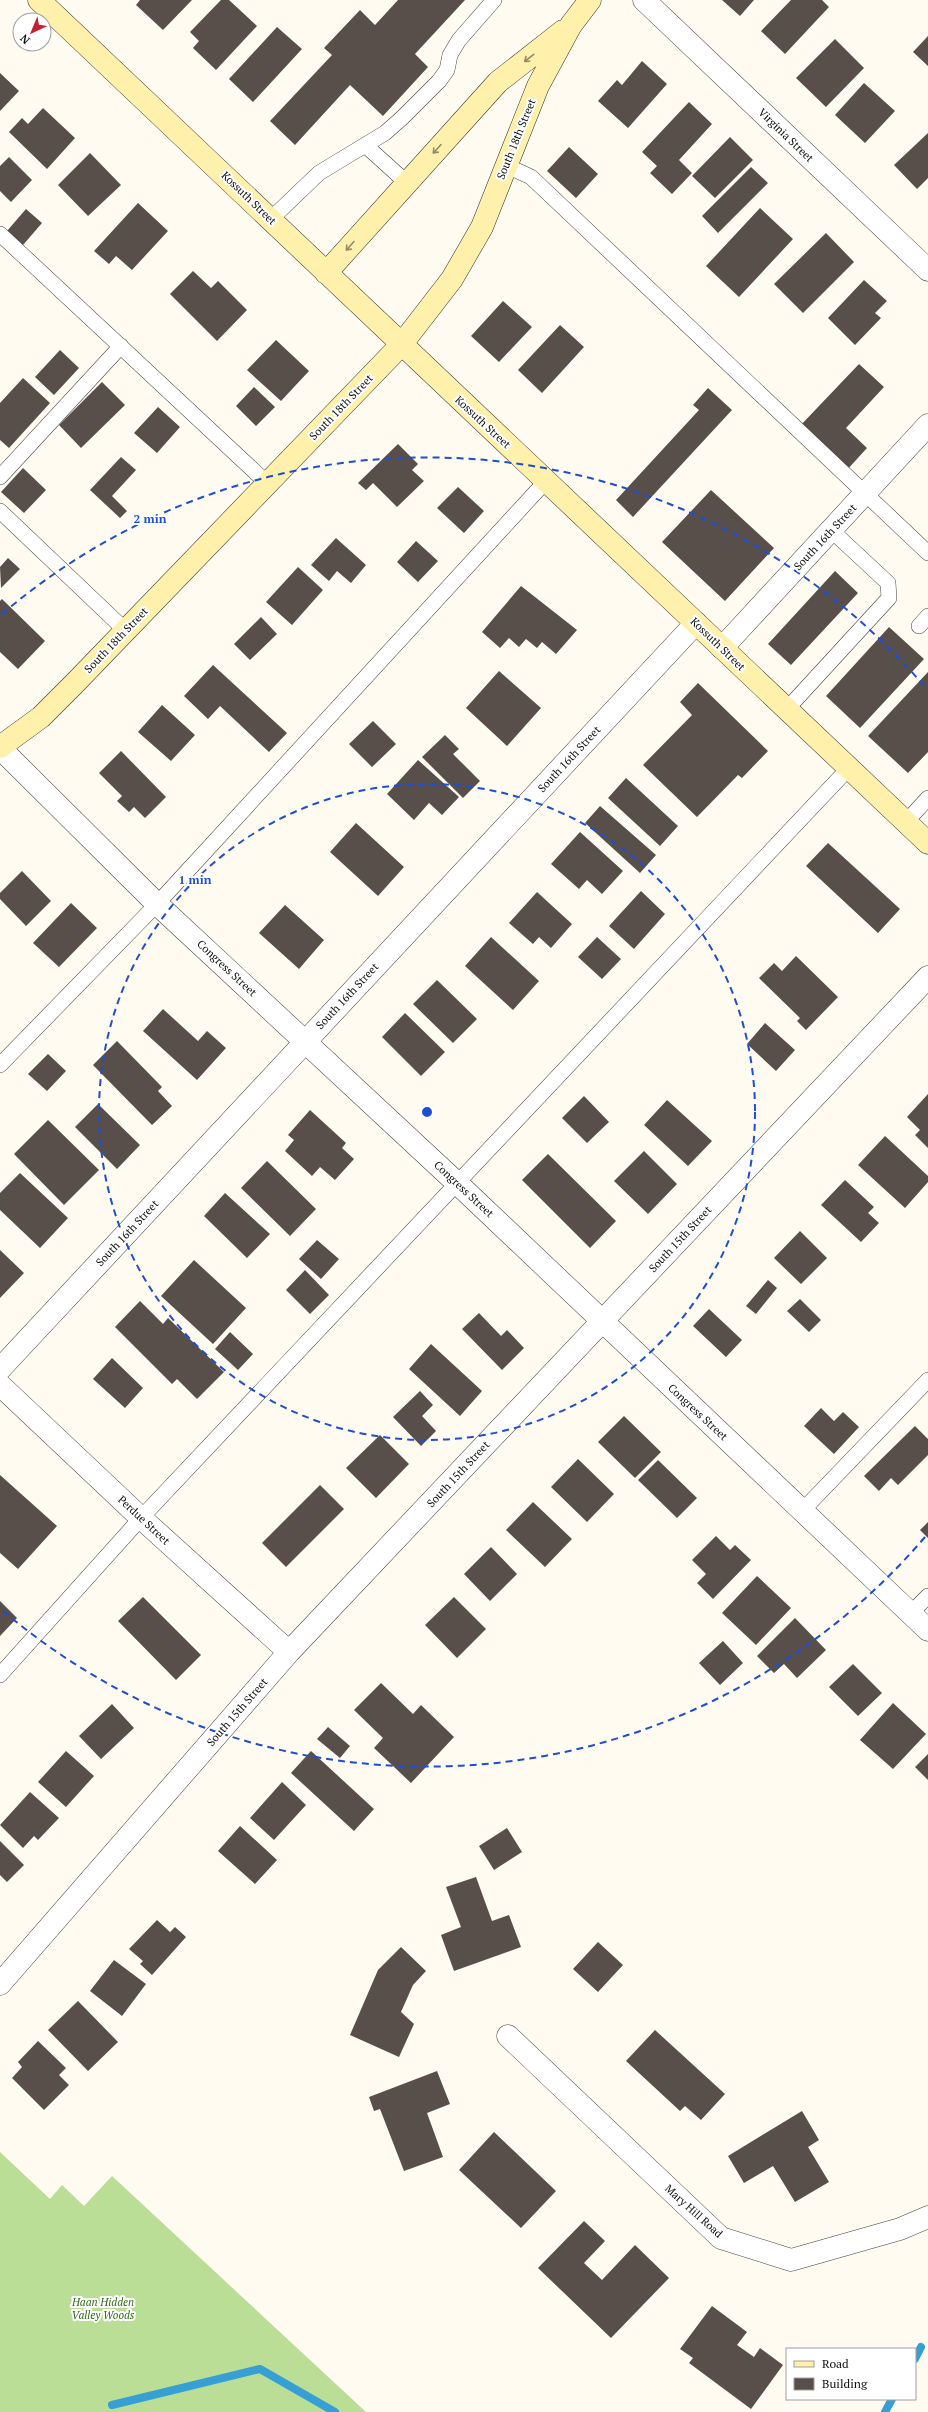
<svg xmlns="http://www.w3.org/2000/svg" width="928" height="2412" viewBox="0 0 928 2412" font-family="'PT Serif',serif">
	<rect width="100%" height="100%" fill="#fffbf1"/>
	<path fill="#bbde97" d="M 0,2152 L 50,2199 L 62,2185 L 84,2206 L 112,2176 L 366,2412 L 0,2412 Z"/>
	<g fill="none" stroke-linecap="round" stroke-linejoin="round">
		<path stroke="#369fd4" stroke-width="8" d="M 915,2359 L 921,2347
			M 112,2405 L 260,2369 L 335,2412
			M 885,2412 L 892,2399"/>
	</g>
	<path fill="#584f4b" d="M 140,0 L 192,0 L 163,30 L 136,5 Z
		M 221,0 L 229,0 L 257,26 L 216,70 L 193,48 L 199,41 L 190,32 Z
		M 398,0 L 465,0 L 415,54 L 428,67 L 383,116 L 350,85 L 295,145 L 270,121 L 332,55 L 324,48 L 360,10 L 375,25 Z
		M 722,0 L 754,0 L 740,16 Z
		M 791,0 L 822,0 L 829,7 L 785,54 L 761,31 Z
		M 277,27 L 302,49 L 253,102 L 229,79 Z
		M 928,36 L 928,66 L 913,52 Z
		M 835,39 L 864,68 L 826,107 L 796,78 Z
		M 642,61 L 667,84 L 628,128 L 598,101 L 617,80 L 622,85 Z
		M 0,73 L 19,91 L 0,111 Z
		M 864,83 L 895,111 L 865,143 L 835,115 Z
		M 689,102 L 712,124 L 679,160 L 692,173 L 672,194 L 650,173 L 657,166 L 642,152 Z
		M 43,108 L 75,138 L 47,169 L 9,132 L 22,118 L 28,124 Z
		M 928,133 L 928,178 L 917,189 L 894,165 Z
		M 730,137 L 753,160 L 715,198 L 692,176 Z
		M 569,147 L 598,174 L 576,198 L 547,171 Z
		M 90,153 L 121,185 L 88,216 L 58,185 Z
		M 9,157 L 32,180 L 11,202 L 0,191 L 0,166 Z
		M 751,167 L 768,183 L 718,233 L 702,216 Z
		M 138,203 L 168,231 L 132,270 L 116,256 L 109,264 L 94,251 Z
		M 760,208 L 793,239 L 739,297 L 706,266 Z
		M 26,209 L 42,223 L 23,245 L 7,231 Z
		M 826,233 L 854,262 L 803,313 L 774,284 Z
		M 193,271 L 211,288 L 218,281 L 247,310 L 217,341 L 170,294 Z
		M 864,280 L 887,301 L 875,313 L 881,318 L 855,345 L 828,318 Z
		M 503,301 L 532,327 L 499,362 L 471,336 Z
		M 560,325 L 584,347 L 542,393 L 518,370 Z
		M 276,340 L 309,371 L 281,401 L 247,370 Z
		M 60,350 L 79,368 L 54,395 L 35,377 Z
		M 859,364 L 884,387 L 846,428 L 867,448 L 846,471 L 799,427 Z
		M 23,378 L 50,403 L 9,448 L 0,440 L 0,403 Z
		M 102,382 L 125,405 L 81,448 L 59,425 Z
		M 254,387 L 275,407 L 256,426 L 236,406 Z
		M 708,388 L 732,410 L 633,517 L 616,500 L 699,410 L 693,405 Z
		M 158,407 L 180,427 L 157,453 L 134,433 Z
		M 398,444 L 418,464 L 412,470 L 424,481 L 397,507 L 373,483 L 366,490 L 358,483 Z
		M 121,457 L 136,470 L 112,496 L 127,511 L 120,518 L 90,490 Z
		M 23,468 L 46,490 L 24,513 L 1,492 Z
		M 458,487 L 484,511 L 464,533 L 437,508 Z
		M 711,490 L 774,548 L 725,601 L 662,542 Z
		M 336,538 L 366,565 L 351,583 L 337,571 L 329,581 L 311,565 Z
		M 416,541 L 438,561 L 418,582 L 397,562 Z
		M 8,558 L 20,569 L 1,588 L 0,567 Z
		M 298,567 L 323,590 L 292,625 L 266,602 Z
		M 835,571 L 858,593 L 791,665 L 768,644 Z
		M 521,586 L 577,630 L 556,654 L 542,642 L 537,648 L 526,639 L 519,647 L 509,638 L 500,648 L 482,632 Z
		M 2,599 L 45,641 L 18,669 L 0,652 L 0,601 Z
		M 261,617 L 277,634 L 250,660 L 234,644 Z
		M 889,627 L 924,659 L 860,728 L 826,696 Z
		M 213,665 L 287,733 L 269,752 L 220,706 L 208,719 L 184,696 Z
		M 499,671 L 541,708 L 507,746 L 466,708 Z
		M 928,672 L 928,752 L 908,773 L 868,736 Z
		M 698,683 L 768,751 L 742,778 L 738,775 L 697,817 L 643,765 L 692,715 L 680,702 Z
		M 162,705 L 195,735 L 171,761 L 138,732 Z
		M 373,721 L 396,744 L 372,767 L 349,744 Z
		M 445,735 L 459,749 L 453,754 L 480,781 L 463,798 L 422,757 Z
		M 121,751 L 166,797 L 145,818 L 134,807 L 129,812 L 117,801 L 122,796 L 99,773 Z
		M 418,760 L 459,797 L 442,815 L 429,803 L 414,820 L 387,794 Z
		M 626,778 L 678,826 L 660,846 L 608,798 Z
		M 600,806 L 656,855 L 640,873 L 585,823 Z
		M 356,823 L 404,867 L 378,896 L 330,852 Z
		M 580,832 L 623,871 L 602,894 L 587,880 L 579,889 L 551,864 Z
		M 828,843 L 900,909 L 878,933 L 806,866 Z
		M 22,871 L 51,901 L 26,926 L 0,899 L 0,893 Z
		M 641,891 L 665,914 L 634,949 L 609,926 Z
		M 537,892 L 572,924 L 551,948 L 539,937 L 533,944 L 509,923 Z
		M 71,903 L 97,928 L 59,967 L 33,943 Z
		M 285,905 L 324,940 L 299,969 L 259,933 Z
		M 491,937 L 539,981 L 513,1010 L 465,966 Z
		M 597,937 L 621,959 L 602,979 L 578,957 Z
		M 796,956 L 838,997 L 806,1030 L 797,1021 L 800,1018 L 759,978 L 774,963 L 782,971 Z
		M 437,980 L 477,1019 L 453,1043 L 413,1004 Z
		M 163,1009 L 198,1041 L 207,1031 L 226,1048 L 197,1080 L 143,1031 Z
		M 405,1013 L 445,1052 L 421,1076 L 382,1037 Z
		M 765,1023 L 795,1050 L 776,1071 L 747,1044 Z
		M 117,1041 L 162,1087 L 158,1091 L 172,1106 L 152,1125 L 93,1065 Z
		M 48,1054 L 66,1071 L 47,1091 L 28,1074 Z
		M 928,1094 L 928,1148 L 915,1135 L 920,1130 L 907,1117 Z
		M 584,1096 L 609,1122 L 587,1143 L 562,1118 Z
		M 667,1100 L 712,1141 L 688,1166 L 644,1125 Z
		M 98,1104 L 140,1145 L 117,1169 L 75,1127 Z
		M 310,1110 L 346,1143 L 342,1148 L 354,1159 L 335,1180 L 320,1167 L 312,1176 L 285,1151 L 294,1140 L 288,1135 Z
		M 48,1120 L 99,1170 L 64,1205 L 14,1154 Z
		M 885,1136 L 928,1176 L 928,1182 L 905,1208 L 858,1165 Z
		M 644,1151 L 677,1184 L 648,1214 L 614,1181 Z
		M 548,1154 L 616,1221 L 590,1248 L 522,1180 Z
		M 267,1161 L 316,1209 L 290,1236 L 241,1188 Z
		M 20,1173 L 68,1218 L 40,1248 L 0,1210 L 0,1193 Z
		M 845,1180 L 874,1207 L 868,1213 L 879,1223 L 861,1242 L 821,1205 Z
		M 225,1193 L 270,1234 L 247,1258 L 204,1216 Z
		M 800,1231 L 827,1258 L 801,1284 L 774,1258 Z
		M 317,1240 L 339,1259 L 321,1279 L 299,1259 Z
		M 0,1250 L 24,1273 L 0,1298 Z
		M 194,1260 L 246,1308 L 213,1344 L 161,1296 Z
		M 305,1270 L 329,1295 L 310,1314 L 286,1290 Z
		M 768,1280 L 777,1288 L 756,1314 L 746,1306 Z
		M 800,1299 L 821,1320 L 809,1332 L 787,1311 Z
		M 140,1301 L 163,1324 L 168,1318 L 224,1372 L 197,1399 L 177,1379 L 172,1384 L 115,1327 Z
		M 709,1309 L 742,1340 L 726,1357 L 693,1326 Z
		M 479,1313 L 501,1336 L 507,1330 L 524,1348 L 502,1370 L 462,1329 Z
		M 230,1332 L 253,1354 L 238,1370 L 215,1349 Z
		M 431,1344 L 482,1391 L 460,1416 L 409,1369 Z
		M 112,1358 L 143,1388 L 125,1408 L 93,1379 Z
		M 420,1391 L 433,1405 L 422,1416 L 436,1431 L 421,1446 L 393,1417 Z
		M 821,1408 L 834,1421 L 843,1412 L 859,1427 L 834,1454 L 804,1426 Z
		M 624,1416 L 661,1452 L 635,1478 L 598,1442 Z
		M 915,1426 L 928,1439 L 928,1455 L 898,1485 L 891,1478 L 879,1491 L 864,1476 Z
		M 380,1435 L 409,1464 L 376,1498 L 346,1468 Z
		M 578,1459 L 614,1494 L 587,1522 L 551,1487 Z
		M 658,1460 L 697,1498 L 677,1518 L 638,1480 Z
		M 0,1475 L 57,1526 L 18,1569 L 0,1553 Z
		M 320,1485 L 344,1509 L 286,1567 L 262,1543 Z
		M 533,1502 L 572,1539 L 545,1567 L 506,1530 Z
		M 928,1522 L 928,1538 L 920,1530 Z
		M 716,1536 L 730,1550 L 735,1545 L 751,1560 L 713,1599 L 697,1583 L 706,1574 L 692,1560 Z
		M 491,1547 L 517,1574 L 490,1601 L 464,1574 Z
		M 757,1576 L 791,1608 L 756,1645 L 722,1613 Z
		M 143,1597 L 201,1655 L 176,1680 L 118,1621 Z
		M 454,1597 L 486,1629 L 457,1658 L 425,1625 Z
		M 0,1601 L 17,1618 L 0,1636 Z
		M 795,1618 L 826,1650 L 797,1678 L 784,1664 L 774,1673 L 757,1656 Z
		M 723,1641 L 743,1663 L 720,1685 L 699,1663 Z
		M 853,1664 L 882,1693 L 858,1716 L 829,1687 Z
		M 381,1683 L 413,1714 L 421,1705 L 454,1737 L 411,1783 L 374,1748 L 383,1738 L 354,1710 Z
		M 893,1703 L 926,1734 L 893,1769 L 860,1740 Z
		M 112,1704 L 134,1728 L 101,1759 L 79,1736 Z
		M 328,1727 L 350,1746 L 340,1758 L 317,1739 Z
		M 66,1751 L 94,1776 L 66,1807 L 38,1782 Z
		M 311,1751 L 374,1809 L 354,1831 L 291,1773 Z
		M 928,1754 L 928,1780 L 915,1767 Z
		M 282,1782 L 306,1805 L 274,1840 L 250,1818 Z
		M 30,1792 L 59,1818 L 38,1840 L 34,1836 L 23,1848 L 0,1825 Z
		M 240,1826 L 277,1860 L 255,1884 L 218,1851 Z
		M 507,1828 L 522,1852 L 494,1870 L 479,1846 Z
		M 0,1841 L 24,1865 L 7,1882 L 0,1875 Z
		M 476,1877 L 492,1921 L 509,1915 L 521,1947 L 454,1971 L 441,1935 L 461,1927 L 446,1887 Z
		M 157,1920 L 170,1932 L 175,1927 L 186,1937 L 152,1975 L 140,1964 L 143,1961 L 129,1949 Z
		M 598,1942 L 623,1965 L 598,1992 L 573,1969 Z
		M 401,1947 L 426,1971 L 413,1985 L 401,2012 L 414,2024 L 399,2057 L 350,2035 L 378,1970 Z
		M 114,1960 L 146,1984 L 122,2016 L 90,1991 Z
		M 78,2001 L 118,2042 L 88,2071 L 48,2030 Z
		M 655,2030 L 725,2094 L 701,2120 L 685,2106 L 680,2111 L 626,2061 Z
		M 38,2041 L 66,2068 L 59,2075 L 69,2085 L 44,2110 L 12,2078 L 22,2067 L 18,2062 Z
		M 437,2071 L 450,2104 L 427,2113 L 443,2157 L 404,2171 L 380,2109 L 374,2111 L 369,2097 Z
		M 802,2111 L 819,2140 L 808,2147 L 829,2182 L 795,2202 L 773,2166 L 744,2183 L 728,2156 Z
		M 494,2132 L 556,2191 L 521,2228 L 459,2170 Z
		M 584,2221 L 605,2241 L 584,2263 L 602,2280 L 635,2245 L 669,2278 L 611,2338 L 538,2268 Z
		M 712,2306 L 747,2332 L 737,2345 L 754,2357 L 760,2348 L 783,2365 L 751,2409 L 689,2363 L 693,2358 L 680,2349 Z"/>
	<g fill="none" stroke-linecap="round" stroke-linejoin="round">
		<g stroke="#424242" stroke-width="16">
			<path id="lane" d="M 365,145 L 407,183
				M 505,165 L 531,177 L 928,553
				M 271,219 L 319,173 L 385,133 L 402,118 L 439,81 L 447,70 L 450,55 L 459,40 L 494,0
				M 0,234 L 267,483
				M 0,477 L 121,346
				M 0,511 L 125,630
				M 919,626 L 928,616
				M 787,709 L 889,598 L 888,583 L 831,530
				M 906,822 L 928,798
				M 0,1065 L 157,904 L 546,481
				M 802,1511 L 928,1380
				M 911,1613 L 928,1596
				M 0,1675 L 141,1518 L 849,768"/>
		</g>
		<g stroke="#424242" stroke-width="23">
			<path id="street" d="M 644,0 L 928,270
				M 722,648 L 928,425
				M 0,748 L 157,904 L 458,1184 L 928,1630
				M 0,1369 L 696,623
				M 0,1385 L 141,1518 L 289,1652
				M 0,1984 L 289,1652 L 928,977
				M 508,2036 L 721,2238 L 791,2260 L 900,2229 L 928,2217"/>
		</g>
		<g stroke="#313131" stroke-width="23">
			<path id="secondary" d="M 39,0 L 928,843
				M 326,273 L 498,82 L 563,31
				M 0,747 L 41,717 L 75,683 L 401,345 L 452,279 L 482,227 L 538,86 L 571,25 L 590,0"/>
		</g>
		<use href="#lane" stroke="#fff" stroke-width="15"/>
		<use href="#street" stroke="#fff" stroke-width="22"/>
		<use href="#secondary" stroke="#fff1ac" stroke-width="22"/>
	</g>
	<defs><path id="oneway-shaft" d="M-6 0H5M1.5-3L5.5 0L1.5 3" fill="none" stroke-width="1.6" stroke-linecap="round" stroke-linejoin="round"/></defs>
	<g stroke="#938b65">
		<use href="#oneway-shaft" transform="translate(529 58) rotate(142)"/>
		<use href="#oneway-shaft" transform="translate(437 149) rotate(132)"/>
		<use href="#oneway-shaft" transform="translate(350 246) rotate(132)"/>
	</g>
	<g fill="none" stroke="#1d4ed8" stroke-width="2" stroke-dasharray="7 5">
		<circle cx="427" cy="1112" r="328"/>
		<path d="M925 1537A655 655 0 0 1 2 1610M2 614A655 655 0 0 1 925 687"/>
	</g>
	<g text-anchor="middle" stroke-width="4" stroke-linejoin="round" paint-order="stroke">
		<g font-size="11" fill="#0f0f0f" stroke="#fff">
			<text transform="translate(786 135) rotate(44)" y="4">Virginia Street</text>
			<text transform="translate(516 139) rotate(-68)" y="4">South 18th Street</text>
			<text transform="translate(249 198) rotate(44)" y="4">Kossuth Street</text>
			<text transform="translate(341 407) rotate(-46)" y="4">South 18th Street</text>
			<text transform="translate(483 422) rotate(43)" y="4">Kossuth Street</text>
			<text transform="translate(825 537) rotate(-47)" y="4">South 16th Street</text>
			<text transform="translate(116 640) rotate(-46)" y="4">South 18th Street</text>
			<text transform="translate(718 644) rotate(44)" y="4">Kossuth Street</text>
			<text transform="translate(569 759) rotate(-47)" y="4">South 16th Street</text>
			<text transform="translate(227 968) rotate(43)" y="4">Congress Street</text>
			<text transform="translate(347 996) rotate(-47)" y="4">South 16th Street</text>
			<text transform="translate(464 1189) rotate(43)" y="4">Congress Street</text>
			<text transform="translate(127 1233) rotate(-47)" y="4">South 16th Street</text>
			<text transform="translate(680 1239) rotate(-47)" y="4">South 15th Street</text>
			<text transform="translate(698 1412) rotate(43)" y="4">Congress Street</text>
			<text transform="translate(458 1474) rotate(-47)" y="4">South 15th Street</text>
			<text transform="translate(144 1520) rotate(43)" y="4">Perdue Street</text>
			<text transform="translate(237 1712) rotate(-49)" y="4">South 15th Street</text>
			<text transform="translate(694 2211) rotate(42)" y="4">Mary Hill Road</text>
		</g>
		<g font-size="11" font-style="italic" fill="#316b1b" stroke="#fff">
			<text x="103" y="2306">Haan Hidden<tspan x="103" dy="13">Valley Woods</tspan></text>
		</g>
	</g>
	<circle cx="427" cy="1112" r="6" fill="#1d4ed8" stroke="#fff" stroke-width="2"/>
	<g font-size="12" text-anchor="middle" font-weight="bold" fill="#1d4ed8" stroke="#fff" stroke-width="4" stroke-linejoin="round" paint-order="stroke">
		<text x="150" y="523">2 min</text>
		<text x="195" y="884">1 min</text>
	</g>
	<rect x="786" y="2348" width="130" height="52" fill="#ffffff" stroke="#9f9f9f"/>
	<rect x="794" y="2361" width="20" height="6" fill="#fff1ac" stroke="#9f9f9f"/>
	<text x="822" y="2368" font-size="12" fill="#0f0f0f">Road</text>
	<rect x="794" y="2378" width="20" height="12" fill="#584f4b" stroke="#9f9f9f"/>
	<text x="822" y="2388" font-size="12" fill="#0f0f0f">Building</text>
	<g transform="translate(32 32) rotate(224)"><circle r="19" fill="#ffffff" stroke="#9f9f9f"/>
	<path d="M0-3L7 15L0 10L-7 15Z" fill="#c71f32"/>
	<text y="-6" font-size="11" font-weight="bold" text-anchor="middle" fill="#0f0f0f">N</text>
	</g>
</svg>
